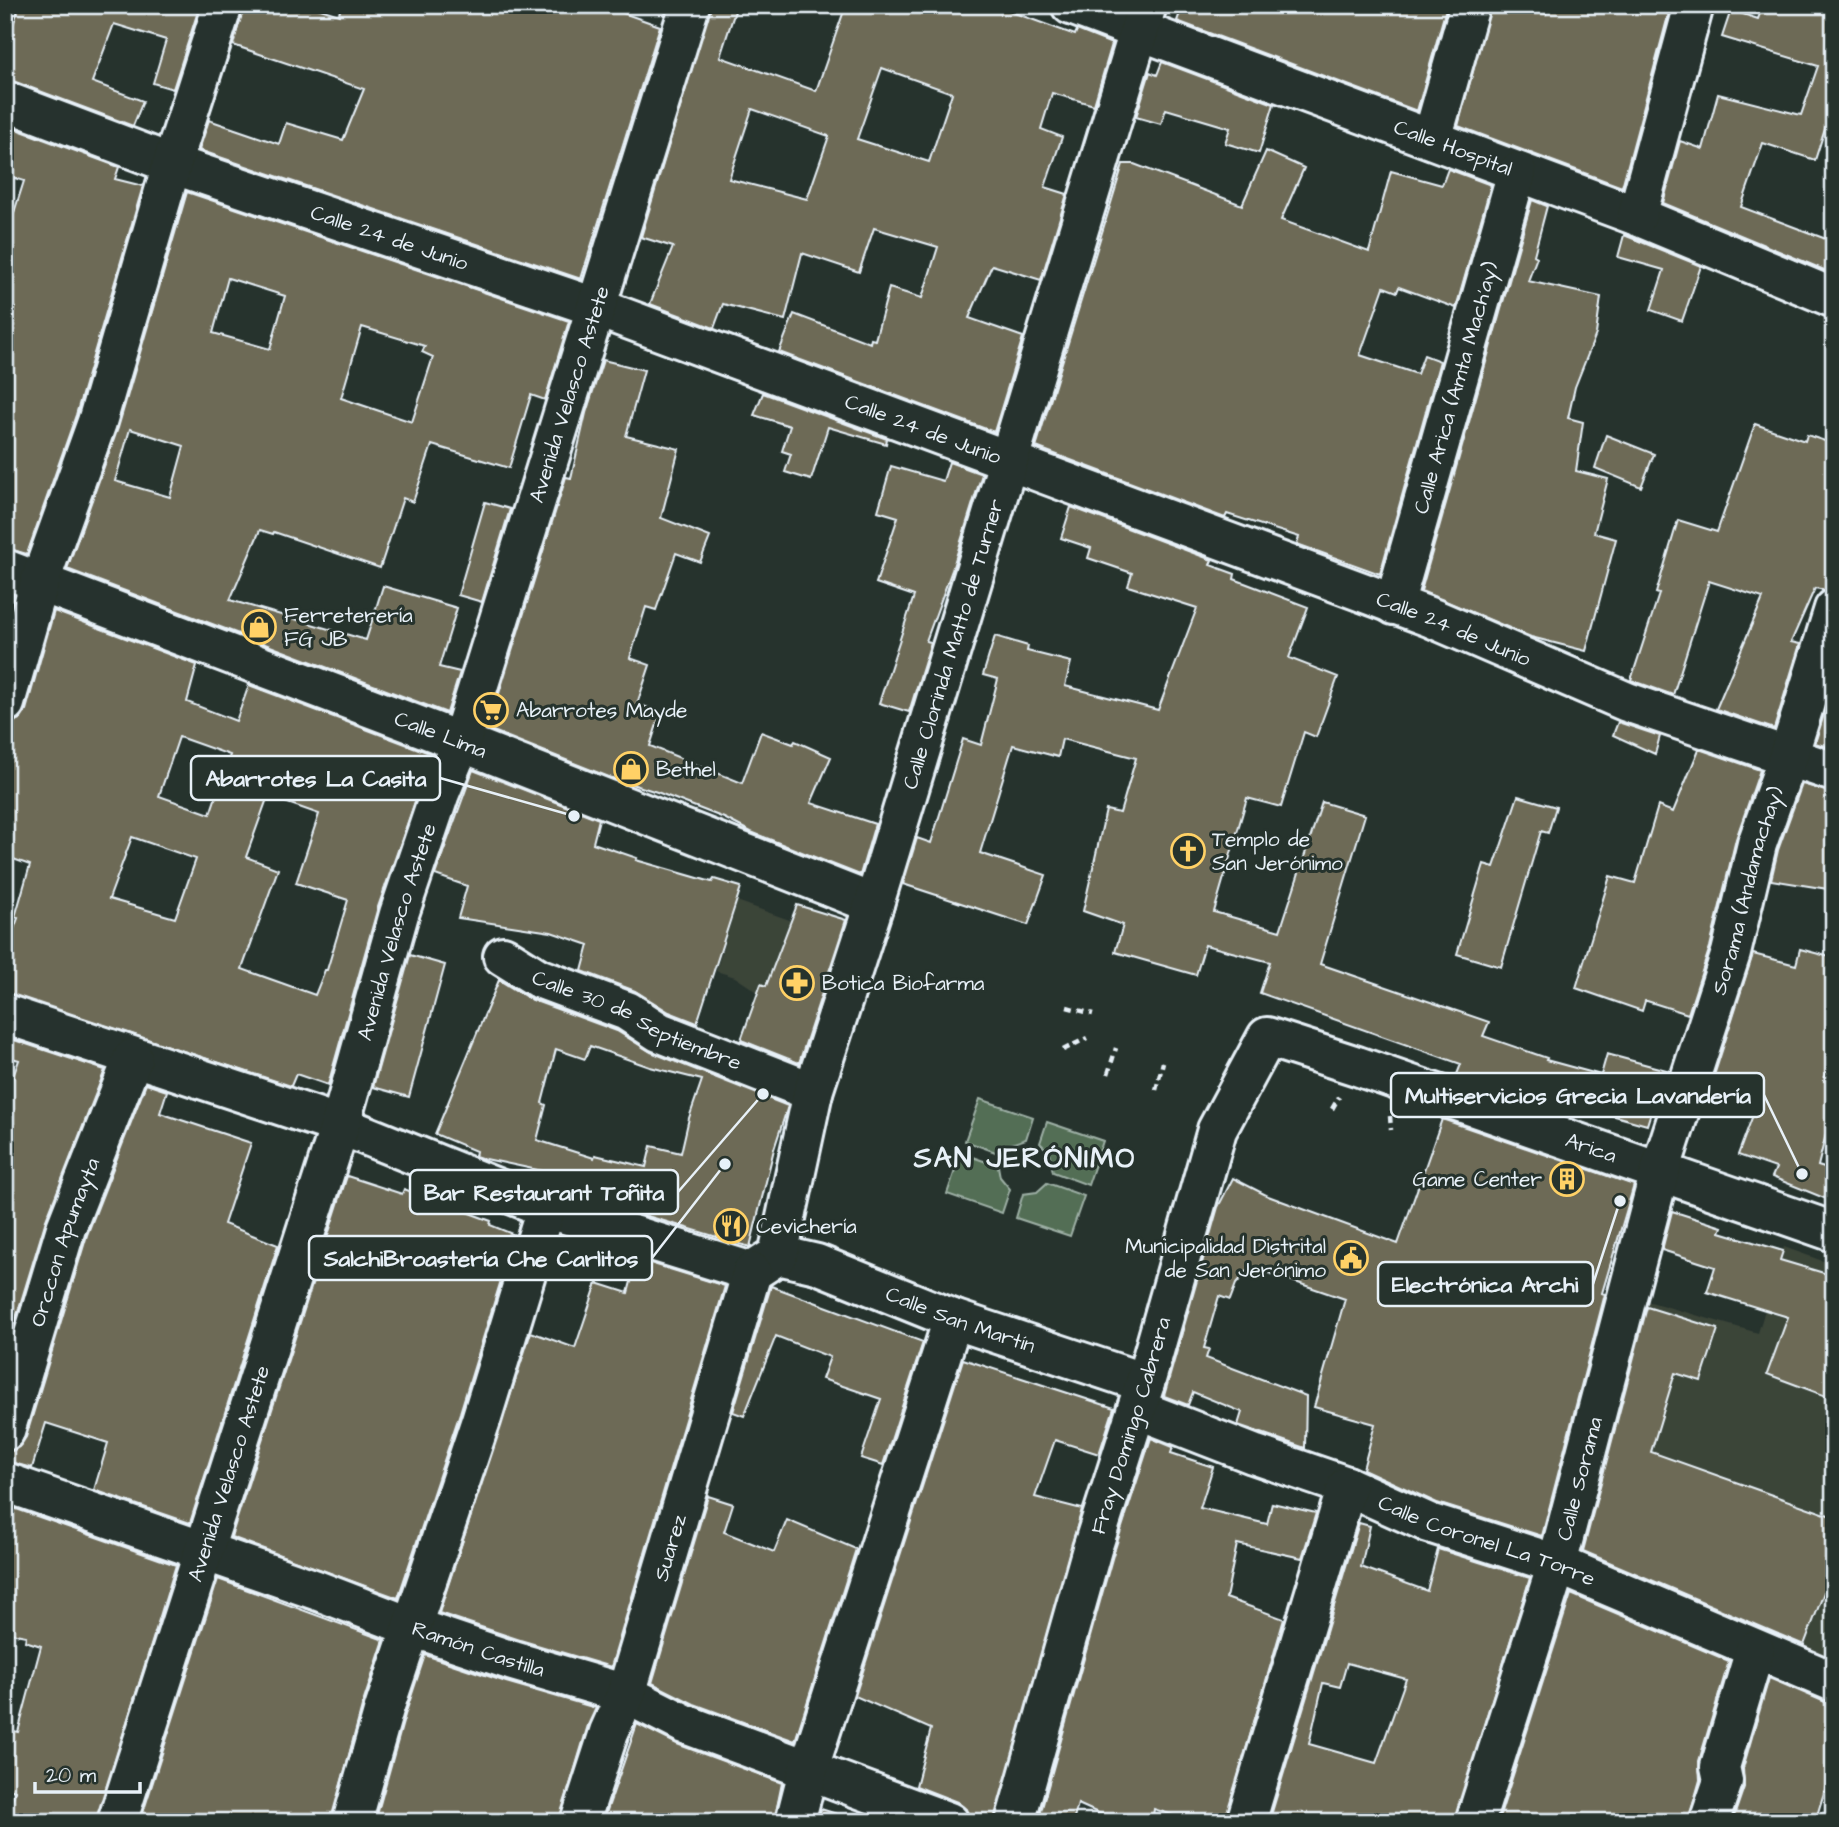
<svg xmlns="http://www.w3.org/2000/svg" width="1839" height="1827" viewBox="0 0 1839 1827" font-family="'Architects Daughter',sans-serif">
	<rect width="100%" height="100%" fill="#26332d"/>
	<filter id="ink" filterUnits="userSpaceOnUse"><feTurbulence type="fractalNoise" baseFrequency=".0143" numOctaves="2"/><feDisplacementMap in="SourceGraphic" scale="14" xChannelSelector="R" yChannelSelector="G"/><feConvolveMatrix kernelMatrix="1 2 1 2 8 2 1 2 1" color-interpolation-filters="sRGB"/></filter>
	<g filter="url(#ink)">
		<path fill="#3b4439" d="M 737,901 L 842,939 L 831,971 L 779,952 L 762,995 L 735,977 L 716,971 Z
			M 1784,1247 L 1834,1265 L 1834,1661 L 1575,1538 L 1647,1301 L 1758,1333 Z"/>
		<path fill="#536e55" stroke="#9eb0a6" stroke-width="2" d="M 980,1099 L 1033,1117 L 1026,1139 L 1008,1145 L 1001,1154 L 965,1141 Z
			M 1047,1122 L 1103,1141 L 1088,1185 L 1053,1172 L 1049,1152 L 1040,1143 Z
			M 961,1153 L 998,1166 L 1000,1177 L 1010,1189 L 1002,1213 L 947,1194 Z
			M 1047,1183 L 1084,1196 L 1070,1236 L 1016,1218 L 1023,1194 L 1037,1192 Z"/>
		<path fill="#6d6a56" stroke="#e8f1f8" stroke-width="2" fill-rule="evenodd" d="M 20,5 L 200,5 L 173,89 L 153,83 L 166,40 L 114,24 L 92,82 L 143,101 L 133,126 L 13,81 L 5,80 L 5,28 L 11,30 Z
			M 244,5 L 308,5 L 339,15 L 341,5 L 619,5 L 617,11 L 660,26 L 581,279 L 199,150 L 209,120 L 279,144 L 286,123 L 343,140 L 364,89 L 233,45 Z
			M 711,5 L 737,5 L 720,57 L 816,91 L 846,5 L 1011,5 L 1009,11 L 1075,35 L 1077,30 L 1112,44 L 1094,105 L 1052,93 L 1041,129 L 1062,137 L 1045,187 L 1067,194 L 1041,280 L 992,265 L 969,318 L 1023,337 L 994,432 L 779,352 L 794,314 L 870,343 L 871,339 L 875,340 L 889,288 L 922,298 L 938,247 L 874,228 L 859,272 L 802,253 L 785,320 L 723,304 L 714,328 L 650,304 L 673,247 L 641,237 ZM 882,68 L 952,93 L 929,162 L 857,139 ZM 752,109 L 829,136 L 807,199 L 729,179 Z
			M 1183,5 L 1447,5 L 1417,111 L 1177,21 Z
			M 1491,5 L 1513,5 L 1546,14 L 1547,5 L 1671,5 L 1622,187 L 1458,126 Z
			M 1763,5 L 1834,5 L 1834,101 L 1815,160 L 1763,143 L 1741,207 L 1834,242 L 1834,274 L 1663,203 L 1680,141 L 1703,149 L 1718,94 L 1801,115 L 1818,66 L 1722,37 L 1731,10 L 1758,19 Z
			M 1162,62 L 1274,104 L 1259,153 L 1225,143 L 1230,128 L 1166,109 L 1161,124 L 1136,117 L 1150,72 L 1157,75 Z
			M 16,129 L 119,167 L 115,179 L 143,186 L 76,415 L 27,554 L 5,548 L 5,335 L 15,307 L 5,304 L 5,248 L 13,226 L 10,225 L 24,181 L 5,175 L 5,162 Z
			M 1266,151 L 1304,168 L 1281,220 L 1369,252 L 1391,171 L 1442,185 L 1448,169 L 1491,185 L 1456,308 L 1399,287 L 1397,292 L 1384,287 L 1360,355 L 1417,374 L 1424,355 L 1440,361 L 1380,574 L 1297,544 L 1299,537 L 1227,514 L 1225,518 L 1036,447 L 1123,164 L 1134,164 L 1242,205 Z
			M 187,192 L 569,321 L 545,400 L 531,395 L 509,468 L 432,445 L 413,502 L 403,498 L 380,568 L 274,532 L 273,534 L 260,530 L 230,600 L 366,640 L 383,586 L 457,608 L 439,667 L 460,672 L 447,713 L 67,569 L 118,428 ZM 228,278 L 285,296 L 270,349 L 213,333 ZM 362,327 L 425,346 L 422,352 L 433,357 L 412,422 L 341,398 ZM 130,429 L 184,446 L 170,497 L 115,481 Z
			M 1532,200 L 1547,206 L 1534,255 L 1537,257 L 1528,281 L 1601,297 L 1596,334 L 1575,387 L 1568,418 L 1583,422 L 1576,471 L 1608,479 L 1594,533 L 1616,539 L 1586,651 L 1531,637 L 1421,591 Z
			M 1624,235 L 1701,266 L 1682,321 L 1651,310 L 1664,270 L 1618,257 Z
			M 603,360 L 644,370 L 626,436 L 679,449 L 661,518 L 710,537 L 700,562 L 676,553 L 656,610 L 646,607 L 630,658 L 650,665 L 637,704 L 661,712 L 650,746 L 742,783 L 761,732 L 793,744 L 795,741 L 831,757 L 811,803 L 875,824 L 860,875 L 751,832 L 724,818 L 657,792 L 609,777 L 488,729 L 566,477 L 571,478 L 586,413 Z
			M 763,393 L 887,439 L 886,444 L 828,427 L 811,480 L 785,472 L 791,454 L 782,451 L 790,426 L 754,415 Z
			M 1755,424 L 1805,441 L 1807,435 L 1834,444 L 1834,573 L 1829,588 L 1824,590 L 1815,588 L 1791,642 L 1800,644 L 1774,729 L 1716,709 L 1763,598 L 1709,581 L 1673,695 L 1631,680 L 1659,594 L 1656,593 L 1678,520 L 1717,532 Z
			M 1606,435 L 1654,454 L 1641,487 L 1595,468 Z
			M 949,462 L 982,474 L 952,570 L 926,641 L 931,642 L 909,712 L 879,703 L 914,596 L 876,583 L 898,517 L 878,511 L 891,466 L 943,481 Z
			M 485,502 L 510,509 L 482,602 L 458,595 Z
			M 1071,507 L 1212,560 L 1210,565 L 1235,574 L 1234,579 L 1308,607 L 1289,658 L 1338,677 L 1316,737 L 1304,732 L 1281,807 L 1247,798 L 1214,912 L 1280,931 L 1322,802 L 1365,815 L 1320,964 L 1489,1022 L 1483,1036 L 1547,1058 L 1546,1060 L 1601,1075 L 1607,1054 L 1670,1071 L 1657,1110 L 1652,1109 L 1647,1125 L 1486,1080 L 1484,1087 L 1456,1077 L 1461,1064 L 1260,993 L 1270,962 L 1205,945 L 1196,975 L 1115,952 L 1123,925 L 1083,911 L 1106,810 L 1120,813 L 1136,758 L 1062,739 L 1058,757 L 1013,745 L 980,853 L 1046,875 L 1028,925 L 903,884 L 917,838 L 931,843 L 963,739 L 981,745 L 998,679 L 983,675 L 995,636 L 1028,646 L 1027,651 L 1071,662 L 1065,686 L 1158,710 L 1197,608 L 1128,586 L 1132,573 L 1088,558 L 1091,548 L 1061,538 Z
			M 54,611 L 197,665 L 187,702 L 236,721 L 249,685 L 432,754 L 378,907 L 328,1085 L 296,1074 L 291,1086 L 5,993 L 5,953 L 18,918 L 15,917 L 30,865 L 5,856 L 5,724 L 20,719 L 26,710 ZM 179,737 L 230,755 L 210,814 L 159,796 ZM 268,796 L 319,814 L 296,883 L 348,900 L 327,970 L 325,970 L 315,995 L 242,969 L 278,869 L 246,857 ZM 132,837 L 196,859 L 175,918 L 109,899 Z
			M 1834,683 L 1834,749 L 1815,743 Z
			M 1618,722 L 1660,736 L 1655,754 L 1613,735 Z
			M 1699,749 L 1760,770 L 1736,839 L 1710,947 L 1688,1014 L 1647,1001 L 1645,1001 L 1642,1011 L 1576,988 L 1610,876 L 1635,883 L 1658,806 L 1673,812 Z
			M 473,770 L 599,819 L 593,843 L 637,858 L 636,860 L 712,882 L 714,879 L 741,887 L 697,1023 L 669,1012 L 635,991 L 582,971 L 589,945 L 551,932 L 458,918 L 467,886 L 435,875 Z
			M 1802,784 L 1834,793 L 1834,890 L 1771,880 L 1778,850 Z
			M 1518,796 L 1556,807 L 1548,833 L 1541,831 L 1501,967 L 1457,954 L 1484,864 L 1494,867 Z
			M 797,905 L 846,920 L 799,1063 L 741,1040 L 761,984 L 766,986 Z
			M 1800,949 L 1834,958 L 1834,1047 L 1824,1081 L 1834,1084 L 1834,1102 L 1818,1166 L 1834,1171 L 1834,1202 L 1772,1177 L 1776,1168 L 1738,1155 L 1759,1099 L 1711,1085 L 1753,954 L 1796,965 Z
			M 410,955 L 445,965 L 409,1097 L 373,1087 Z
			M 499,980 L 530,999 L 617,1031 L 651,1052 L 788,1106 L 774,1149 L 750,1247 L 571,1193 L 573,1189 L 550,1181 L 552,1173 L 481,1158 L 475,1156 L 476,1151 L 435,1134 ZM 590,1046 L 650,1067 L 702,1080 L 689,1118 L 681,1153 L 651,1146 L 646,1167 L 595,1155 L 594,1158 L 537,1140 L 546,1105 L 542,1103 L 556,1049 L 585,1059 Z
			M 5,1037 L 105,1070 L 46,1220 L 5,1354 L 5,1099 L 19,1060 L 5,1056 Z
			M 146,1084 L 167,1091 L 160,1113 L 251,1143 L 224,1224 L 278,1245 L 190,1523 L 94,1490 L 108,1443 L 46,1423 L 32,1468 L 5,1461 L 5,1452 L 19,1447 L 26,1437 L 87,1235 Z
			M 1442,1119 L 1634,1185 L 1602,1293 L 1605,1294 L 1542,1536 L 1437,1503 L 1363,1469 L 1375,1424 L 1314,1407 L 1345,1299 L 1251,1267 L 1236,1284 L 1230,1300 L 1219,1296 L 1204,1348 L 1209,1349 L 1206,1358 L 1306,1396 L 1305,1448 L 1238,1425 L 1242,1412 L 1193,1392 L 1188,1405 L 1164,1396 L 1218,1207 L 1233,1178 L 1268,1196 L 1398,1244 Z
			M 347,1176 L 402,1194 L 404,1189 L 491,1221 L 490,1225 L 515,1235 L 460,1413 L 398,1598 L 231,1537 Z
			M 1672,1211 L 1722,1227 L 1720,1232 L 1783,1251 L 1780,1260 L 1834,1276 L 1834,1399 L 1767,1374 L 1788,1317 L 1707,1292 L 1715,1267 L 1662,1250 Z
			M 637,1259 L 725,1286 L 611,1667 L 520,1640 L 439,1613 L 531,1332 L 575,1348 L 597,1283 L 628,1293 Z
			M 771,1286 L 923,1342 L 883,1465 L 861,1458 L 881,1399 L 822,1379 L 830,1357 L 776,1336 L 744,1416 L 733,1412 Z
			M 1647,1307 L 1718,1329 L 1701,1381 L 1675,1373 L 1651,1452 L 1834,1517 L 1834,1566 L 1804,1645 L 1583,1551 Z
			M 963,1359 L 1114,1408 L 1099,1454 L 1055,1440 L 1035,1497 L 1082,1509 L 994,1822 L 970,1822 L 966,1809 L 957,1802 L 916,1786 L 931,1729 L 855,1696 Z
			M 1151,1438 L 1173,1447 L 1171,1453 L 1213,1467 L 1200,1508 L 1267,1524 L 1272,1503 L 1316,1513 L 1302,1558 L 1237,1544 L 1226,1598 L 1284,1619 L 1225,1822 L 1194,1822 L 1154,1809 L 1152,1822 L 1139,1822 L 1098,1813 L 1078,1804 L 1073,1822 L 1038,1822 L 1113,1555 Z
			M 708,1496 L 733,1504 L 724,1532 L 774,1552 L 787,1520 L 856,1549 L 795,1741 L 694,1704 L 652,1683 Z
			M 5,1505 L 176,1565 L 96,1822 L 6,1822 L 15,1791 L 5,1788 L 5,1729 L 18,1732 L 41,1646 L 25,1641 L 26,1636 L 5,1632 Z
			M 1359,1523 L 1370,1526 L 1361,1567 L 1427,1591 L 1438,1549 L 1530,1578 L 1454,1822 L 1269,1822 ZM 1347,1663 L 1406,1679 L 1376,1763 L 1309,1744 L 1323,1683 L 1340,1687 Z
			M 218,1579 L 384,1640 L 363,1703 L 331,1822 L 140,1822 Z
			M 1571,1594 L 1729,1661 L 1699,1761 L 1700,1780 L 1688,1822 L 1498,1822 Z
			M 425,1655 L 506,1682 L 596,1708 L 588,1725 L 559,1822 L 375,1822 L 405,1715 Z
			M 1769,1678 L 1825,1702 L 1834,1703 L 1834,1760 L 1815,1822 L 1732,1822 L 1744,1787 L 1743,1768 Z
			M 637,1724 L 677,1744 L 782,1783 L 774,1822 L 603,1822 Z
			M 821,1809 L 843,1816 L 842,1822 L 818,1822 Z"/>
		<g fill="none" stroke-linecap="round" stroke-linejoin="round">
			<g stroke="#e8f1f8" stroke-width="44">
				<g id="minor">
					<path id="s1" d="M 1071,5 L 1637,216 L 1834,298"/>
					<path id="s2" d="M 5,101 L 172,164 L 598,308 L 1432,618 L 1627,702 L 1834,772"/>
					<path d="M 1432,139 L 1470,5"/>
					<path d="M 1637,216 L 1694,5"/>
					<path id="s3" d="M 5,569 L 461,742 L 874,904"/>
					<path id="s4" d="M 1394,605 L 1517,172"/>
					<path d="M 5,703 L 40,581 L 97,422 L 172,164 L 223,5"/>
					<path id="s5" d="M 503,956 L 538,978 L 627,1011 L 659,1032 L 813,1092"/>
					<path d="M 5,1014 L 340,1125 L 546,1208 L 752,1272"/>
					<path id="s6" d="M 778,1255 L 817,1264 L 953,1319 L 1145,1383"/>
					<path id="s7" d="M 752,1272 L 778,1255 L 813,1092 L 874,904 L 1147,5"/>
					<path id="s8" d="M 1137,1409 L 1253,1454 L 1347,1486 L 1429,1523 L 1557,1564 L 1834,1682"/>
					<path id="s9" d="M 5,1431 L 66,1228 L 133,1058"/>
					<path id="s10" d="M 5,1482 L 316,1590 L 412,1627 L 513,1661 L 626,1694 L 685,1724 L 949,1822"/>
					<path id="s11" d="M 117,1822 L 340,1125 L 399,914 L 440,793 L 461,742 L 690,5"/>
					<path d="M 352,1822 L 384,1709 L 481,1420 L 546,1208"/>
					<path id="s12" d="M 580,1822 L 609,1732 L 626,1694 L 752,1272"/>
					<path d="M 795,1822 L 808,1771 L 953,1319"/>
					<path id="s13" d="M 1015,1822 L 1092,1549 L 1145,1383 L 1217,1130 L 1267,1037 L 1357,1066 L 1834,1232"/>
					<path d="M 1246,1822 L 1347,1486"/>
					<path id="s14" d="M 1475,1822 L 1557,1564 L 1660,1171 L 1731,953 L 1757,844 L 1788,757 L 1834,609"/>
					<path d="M 1709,1822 L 1723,1781 L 1720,1767 L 1755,1650"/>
				</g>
			</g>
			<path stroke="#e8f1f8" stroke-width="4.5" stroke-dasharray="7 5" stroke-linecap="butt" d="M 1067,1007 L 1093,1014
				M 1063,1050 L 1087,1038
				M 1108,1074 L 1116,1048
				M 1156,1090 L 1163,1062
				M 1332,1109 L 1339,1097
				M 1390,1116 L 1391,1130"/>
			<use href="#minor" stroke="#26332d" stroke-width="38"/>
		</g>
	</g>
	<defs>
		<g id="shop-ring" transform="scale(1.75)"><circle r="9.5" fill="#26332d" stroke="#ffd166" stroke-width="1.5"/><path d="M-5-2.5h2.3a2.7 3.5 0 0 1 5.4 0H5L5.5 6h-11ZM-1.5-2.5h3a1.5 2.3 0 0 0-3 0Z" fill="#ffd166"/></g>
		<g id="supermarket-ring" transform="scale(1.75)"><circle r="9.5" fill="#26332d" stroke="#ffd166" stroke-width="1.5"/><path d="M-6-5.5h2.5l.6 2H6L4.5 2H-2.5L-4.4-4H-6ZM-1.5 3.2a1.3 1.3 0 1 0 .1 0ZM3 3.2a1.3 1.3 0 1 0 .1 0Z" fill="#ffd166"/></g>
		<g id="church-ring" transform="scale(1.75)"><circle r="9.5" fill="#26332d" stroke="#ffd166" stroke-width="1.5"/><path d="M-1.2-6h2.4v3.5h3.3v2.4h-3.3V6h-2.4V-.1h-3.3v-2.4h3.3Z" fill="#ffd166"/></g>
		<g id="pharmacy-ring" transform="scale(1.75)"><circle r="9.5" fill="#26332d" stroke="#ffd166" stroke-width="1.5"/><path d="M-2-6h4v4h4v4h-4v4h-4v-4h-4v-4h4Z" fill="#ffd166"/></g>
		<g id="building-ring" transform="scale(1.75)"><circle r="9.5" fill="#26332d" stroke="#ffd166" stroke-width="1.5"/><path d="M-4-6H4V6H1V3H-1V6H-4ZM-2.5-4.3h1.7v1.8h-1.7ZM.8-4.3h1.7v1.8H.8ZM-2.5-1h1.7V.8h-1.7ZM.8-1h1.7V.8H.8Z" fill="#ffd166"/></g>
		<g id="restaurant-ring" transform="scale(1.75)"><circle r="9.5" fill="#26332d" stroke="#ffd166" stroke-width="1.5"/><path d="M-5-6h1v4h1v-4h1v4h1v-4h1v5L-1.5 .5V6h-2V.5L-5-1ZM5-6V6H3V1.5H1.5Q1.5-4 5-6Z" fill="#ffd166"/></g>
		<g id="civic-ring" transform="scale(1.75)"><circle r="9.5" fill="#26332d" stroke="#ffd166" stroke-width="1.5"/><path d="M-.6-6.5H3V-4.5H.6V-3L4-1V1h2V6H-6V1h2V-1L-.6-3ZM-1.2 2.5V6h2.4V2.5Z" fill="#ffd166"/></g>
	</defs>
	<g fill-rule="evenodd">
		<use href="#shop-ring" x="259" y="627"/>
		<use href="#supermarket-ring" x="491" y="710"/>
		<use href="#shop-ring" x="631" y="769"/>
		<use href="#church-ring" x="1188" y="851"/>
		<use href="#pharmacy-ring" x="797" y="983"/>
		<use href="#building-ring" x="1567" y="1179"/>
		<use href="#restaurant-ring" x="731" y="1226"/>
		<use href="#civic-ring" x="1351" y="1258"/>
	</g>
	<g text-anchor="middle" stroke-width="6" stroke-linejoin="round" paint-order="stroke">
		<g font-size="21" fill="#e8f1f8" stroke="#26332d">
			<text dy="7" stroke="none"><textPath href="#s1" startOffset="408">Calle Hospital</textPath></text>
			<text dy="7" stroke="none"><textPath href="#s2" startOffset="408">Calle 24 de Junio</textPath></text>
			<text dy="7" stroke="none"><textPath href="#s4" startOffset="226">Calle Arica (Amta Mach'ay)</textPath></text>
			<text dy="7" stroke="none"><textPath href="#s11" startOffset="1498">Avenida Velasco Astete</textPath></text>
			<text dy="7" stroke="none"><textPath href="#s2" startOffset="975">Calle 24 de Junio</textPath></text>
			<text dy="7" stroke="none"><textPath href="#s2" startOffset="1542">Calle 24 de Junio</textPath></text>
			<text dy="7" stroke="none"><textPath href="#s7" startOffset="667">Calle Clorinda Matto de Turner</textPath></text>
			<text dy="7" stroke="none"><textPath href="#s3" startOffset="466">Calle Lima</textPath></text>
			<text dy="7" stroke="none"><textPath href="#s14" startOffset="971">Sorama (Andamachay)</textPath></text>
			<text dy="7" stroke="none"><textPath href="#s11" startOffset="933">Avenida Velasco Astete</textPath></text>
			<text dy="7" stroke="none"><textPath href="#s5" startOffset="149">Calle 30 de Septiembre</textPath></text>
			<text dy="7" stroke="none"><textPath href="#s13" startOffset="1169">Arica</textPath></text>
			<text dy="7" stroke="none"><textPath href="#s9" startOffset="198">Orccon Apumayta</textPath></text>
			<text dy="7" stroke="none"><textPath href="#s6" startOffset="194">Calle San Martín</textPath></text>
			<text dy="7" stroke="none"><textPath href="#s13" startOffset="413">Fray Domingo Cabrera</textPath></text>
			<text dy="7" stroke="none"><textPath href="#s11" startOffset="366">Avenida Velasco Astete</textPath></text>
			<text dy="7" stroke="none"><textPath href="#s14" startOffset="359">Calle Sorama</textPath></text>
			<text dy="7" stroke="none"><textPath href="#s8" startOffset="374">Calle Coronel La Torre</textPath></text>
			<text dy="7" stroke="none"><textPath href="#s12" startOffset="289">Suarez</textPath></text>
			<text dy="7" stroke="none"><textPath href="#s10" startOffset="502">Ramón Castilla</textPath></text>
		</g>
		<g font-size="21" fill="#e8f1f8" stroke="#26332d" text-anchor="start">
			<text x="284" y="622">Ferreterería<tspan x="284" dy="24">FG JB</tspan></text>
			<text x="516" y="717">Abarrotes Mayde</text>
			<text x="656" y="776">Bethel</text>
			<text x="1212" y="846">Templo de<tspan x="1212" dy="24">San Jerónimo</tspan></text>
			<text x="822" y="990">Botica Biofarma</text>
			<text x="1542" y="1186" text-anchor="end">Game Center</text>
			<text x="756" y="1233">Cevichería</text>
			<text x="1326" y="1253" text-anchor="end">Municipalidad Distrital<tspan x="1326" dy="24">de San Jerónimo</tspan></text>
		</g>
		<g font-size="28" font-weight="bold" letter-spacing="2" fill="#e8f1f8" stroke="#26332d">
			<text x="1025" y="1167">SAN JERÓNIMO</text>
		</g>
	</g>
	<path fill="none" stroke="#e8f1f8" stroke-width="2.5" d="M574 816L440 778M1802 1174L1764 1095M763 1094L678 1192M725 1164L652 1258M1620 1201L1593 1284"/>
	<g fill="#e8f1f8" stroke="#26332d" stroke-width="2.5">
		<circle cx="574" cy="816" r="7"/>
		<circle cx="1802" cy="1174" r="7"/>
		<circle cx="763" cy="1094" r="7"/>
		<circle cx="725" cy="1164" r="7"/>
		<circle cx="1620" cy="1201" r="7"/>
	</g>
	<g fill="#26332d" stroke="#e8f1f8" stroke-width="2.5">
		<rect x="191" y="756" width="249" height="44" rx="7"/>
		<rect x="1391" y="1073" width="373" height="44" rx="7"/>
		<rect x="410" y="1170" width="268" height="44" rx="7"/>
		<rect x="309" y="1236" width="343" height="44" rx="7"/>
		<rect x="1378" y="1262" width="215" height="44" rx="7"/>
	</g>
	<g font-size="23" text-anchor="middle" font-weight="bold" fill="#e8f1f8">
		<text x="316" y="786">Abarrotes La Casita</text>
		<text x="1578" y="1103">Multiservicios Grecia Lavandería</text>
		<text x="544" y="1200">Bar Restaurant Toñita</text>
		<text x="481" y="1266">SalchiBroastería Che Carlitos</text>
		<text x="1485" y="1292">Electrónica Archi</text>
	</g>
	<rect width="1839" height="1827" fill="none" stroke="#26332d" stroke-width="28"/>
	<rect x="14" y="14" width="1811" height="1799" fill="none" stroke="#e8f1f8" stroke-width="2.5" filter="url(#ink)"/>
	<path d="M35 1782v10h105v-10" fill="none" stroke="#e8f1f8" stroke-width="3.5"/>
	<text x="46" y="1782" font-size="21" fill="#e8f1f8" stroke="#26332d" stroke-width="5" paint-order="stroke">20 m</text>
</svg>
